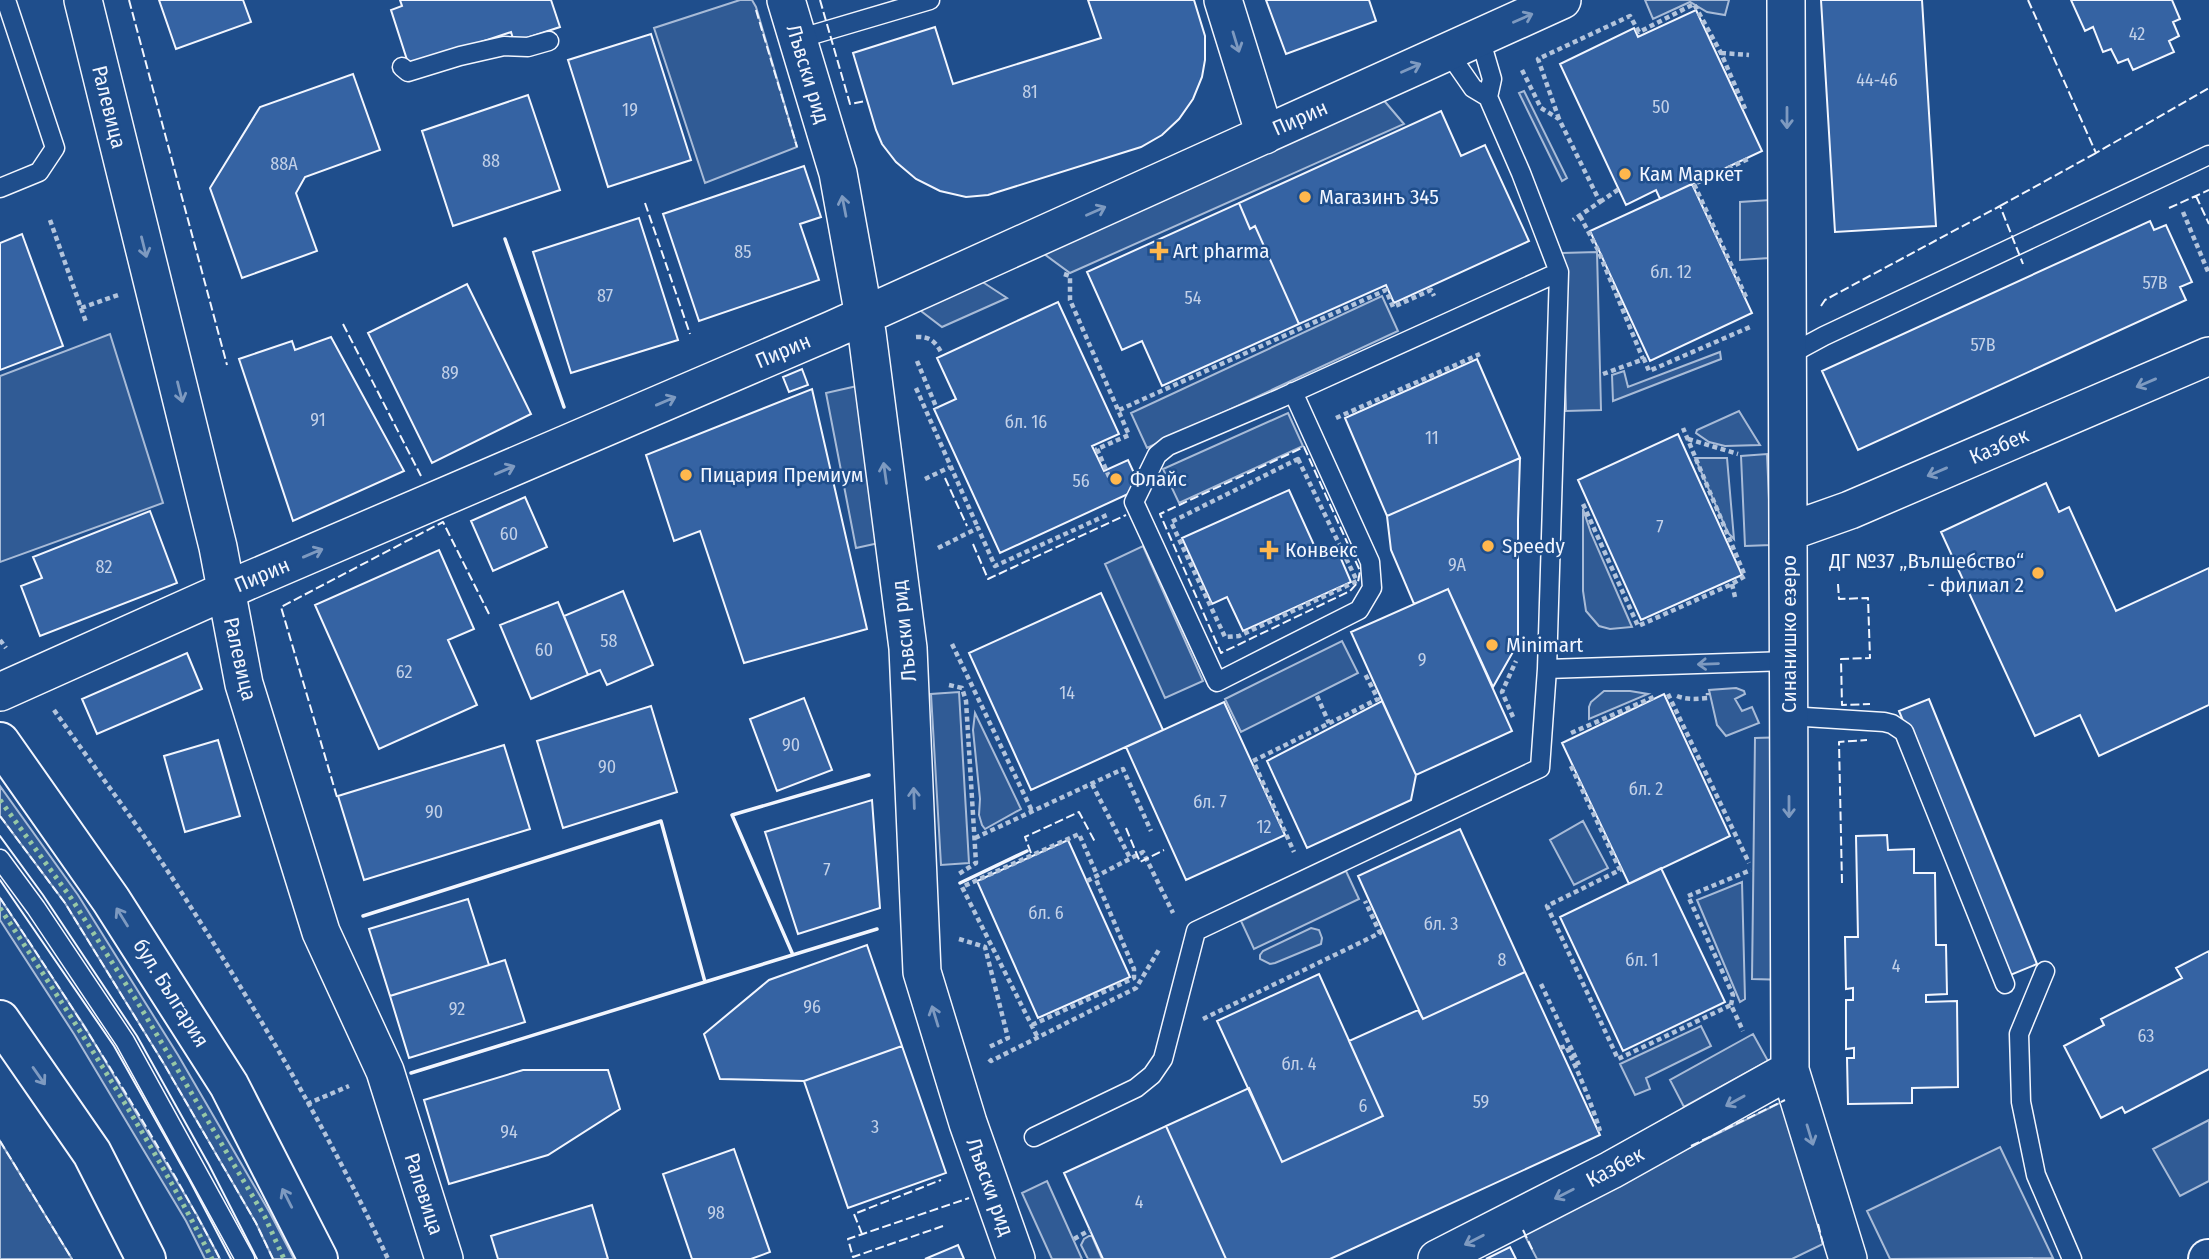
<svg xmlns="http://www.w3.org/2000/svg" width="2209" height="1259" viewBox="0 0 2209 1259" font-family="'Fira Sans Condensed',sans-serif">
	<rect width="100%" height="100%" fill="#1f4e8c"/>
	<path fill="#305b95" stroke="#a8bbd7" stroke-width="2" d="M 740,0 L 752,0 L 756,7 L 797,147 L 705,183 L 654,28 Z
		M 1645,0 L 1729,0 L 1725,15 L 1707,12 L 1690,2 L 1653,19 Z
		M 1524,91 L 1567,178 L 1562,181 L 1519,93 Z
		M 1381,97 L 1404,124 L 1070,273 L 1040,251 Z
		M 1770,200 L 1769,258 L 1740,260 L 1740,202 Z
		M 1597,252 L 1601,410 L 1566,411 L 1562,253 Z
		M 978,279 L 1007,298 L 942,327 L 917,308 Z
		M 1382,296 L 1398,331 L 1147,448 L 1131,413 Z
		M 110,334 L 163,503 L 0,562 L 0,376 Z
		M 1720,352 L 1721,359 L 1613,401 L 1612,375 L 1624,371 L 1628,387 Z
		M 857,386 L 888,541 L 856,548 L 826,393 Z
		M 1739,411 L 1760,445 L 1725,446 L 1709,442 L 1696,433 L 1697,430 Z
		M 1288,413 L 1303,446 L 1179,503 L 1163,469 Z
		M 1767,454 L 1771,545 L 1745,546 L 1741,456 Z
		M 1695,458 L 1727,458 L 1734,539 L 1728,533 Z
		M 1583,509 L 1591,533 L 1632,627 L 1610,629 L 1599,626 L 1586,611 L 1583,591 Z
		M 1143,546 L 1203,681 L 1165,698 L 1105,564 Z
		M 1342,641 L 1358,673 L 1241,732 L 1225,699 Z
		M 1736,688 L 1744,691 L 1745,694 L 1735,699 L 1742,711 L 1752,707 L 1759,723 L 1726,736 L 1717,725 L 1709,690 Z
		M 1604,691 L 1630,691 L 1648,694 L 1589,719 L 1589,707 L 1591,702 Z
		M 959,692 L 969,863 L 941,865 L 931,694 Z
		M 975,713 L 1021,809 L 985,829 L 982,825 L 979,815 L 980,799 L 973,730 Z
		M 1791,737 L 1787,980 L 1752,979 L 1755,738 Z
		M 0,786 L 78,895 L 178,1055 L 270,1213 L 294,1259 L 273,1259 L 256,1223 L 164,1064 L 65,903 L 0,816 Z
		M 1583,821 L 1608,868 L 1574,885 L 1550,840 Z
		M 1346,871 L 1359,899 L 1254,949 L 1241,921 Z
		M 1742,882 L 1745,999 L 1740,1002 L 1697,900 Z
		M 0,898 L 85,1027 L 197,1215 L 220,1259 L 205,1259 L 186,1221 L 74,1034 L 0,920 Z
		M 1311,928 L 1319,930 L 1322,938 L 1321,944 L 1275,963 L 1270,964 L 1260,959 L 1260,955 L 1263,951 Z
		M 1701,1026 L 1711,1046 L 1646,1078 L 1650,1089 L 1635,1095 L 1620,1064 Z
		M 1753,1034 L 1768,1061 L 1684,1107 L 1670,1080 Z
		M 1786,1100 L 1823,1244 L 1792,1259 L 1537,1259 L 1522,1230 Z
		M 2209,1120 L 2209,1181 L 2180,1196 L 2153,1149 Z
		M 0,1141 L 72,1259 L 0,1259 Z
		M 2000,1147 L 2053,1258 L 1890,1259 L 1867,1211 Z
		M 1047,1181 L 1082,1259 L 1052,1259 L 1022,1193 Z
		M 1089,1236 L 1092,1236 L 1102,1259 L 1088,1259 L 1081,1245 L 1084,1239 Z"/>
	<path fill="#3563a3" stroke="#f2f6ff" stroke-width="2" d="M 159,0 L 243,0 L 251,22 L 176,49 Z
		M 400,0 L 551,0 L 560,27 L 514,42 L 511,32 L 409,66 L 391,10 L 402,6 Z
		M 1088,0 L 1194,0 L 1205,36 L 1205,60 L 1202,77 L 1193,99 L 1179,119 L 1162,135 L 1141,147 L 988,195 L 966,197 L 940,191 L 916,179 L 896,162 L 882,144 L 876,130 L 853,53 L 935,27 L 953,84 L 1101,38 Z
		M 1266,0 L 1369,0 L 1376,21 L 1286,54 Z
		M 1821,0 L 1922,0 L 1936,226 L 1835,232 Z
		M 2071,0 L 2172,0 L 2180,19 L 2173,22 L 2179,36 L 2169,41 L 2174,52 L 2133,70 L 2128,59 L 2118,63 L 2111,49 L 2103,52 L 2093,27 L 2085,31 Z
		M 1696,10 L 1762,151 L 1660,199 L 1656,190 L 1626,205 L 1560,64 L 1634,28 L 1638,37 Z
		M 651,34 L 691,160 L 608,187 L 568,60 Z
		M 353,74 L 380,150 L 305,177 L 296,193 L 317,251 L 242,278 L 210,188 L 260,107 Z
		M 528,95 L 560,190 L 453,226 L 422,131 Z
		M 1441,111 L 1461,156 L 1485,145 L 1529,241 L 1394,303 L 1386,285 L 1299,324 L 1255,226 L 1250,229 L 1239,203 Z
		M 804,166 L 821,217 L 800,224 L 819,280 L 699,321 L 663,214 Z
		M 1692,184 L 1752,313 L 1650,361 L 1590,231 Z
		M 1239,203 L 1250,229 L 1255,226 L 1299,324 L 1162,386 L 1142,341 L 1122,350 L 1087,272 Z
		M 639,218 L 678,340 L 571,373 L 533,252 Z
		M 2150,221 L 2154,230 L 2166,225 L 2192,282 L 2180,287 L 2186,300 L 1858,450 L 1822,371 Z
		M 22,234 L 63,346 L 0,370 L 0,243 Z
		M 467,284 L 531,414 L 432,463 L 368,333 Z
		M 1058,302 L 1119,434 L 1092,446 L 1104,471 L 1128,460 L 1141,488 L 1000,553 L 934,409 L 956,399 L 937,358 Z
		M 331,337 L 404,471 L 293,521 L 239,359 L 292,341 L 295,350 Z
		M 1477,359 L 1520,458 L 1387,516 L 1345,418 Z
		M 802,369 L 808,385 L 789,392 L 783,377 Z
		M 812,389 L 867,629 L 744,663 L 700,531 L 674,541 L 646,455 Z
		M 1678,434 L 1742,575 L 1641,620 L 1578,480 Z
		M 1520,458 L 1518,520 L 1518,643 L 1493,687 L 1448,589 L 1414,604 L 1391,550 L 1387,516 Z
		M 2046,483 L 2059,512 L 2069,507 L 2116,611 L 2209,568 L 2209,705 L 2099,756 L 2080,715 L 2035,736 L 1941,532 Z
		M 1289,490 L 1318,554 L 1336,547 L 1351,582 L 1243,631 L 1227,597 L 1212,604 L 1182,538 Z
		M 525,497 L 547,547 L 493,571 L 471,521 Z
		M 150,511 L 177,583 L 40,636 L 21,586 L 42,578 L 33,557 Z
		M 439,550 L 474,629 L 448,640 L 477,705 L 379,749 L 315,605 Z
		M 1448,589 L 1512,731 L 1416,775 L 1351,632 Z
		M 623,591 L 653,665 L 607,685 L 600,670 L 588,675 L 564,616 Z
		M 1101,593 L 1163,730 L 1031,790 L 969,653 Z
		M 558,602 L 588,675 L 531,699 L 500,625 Z
		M 187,653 L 202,689 L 97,734 L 82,699 Z
		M 1664,694 L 1730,836 L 1629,884 L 1562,743 Z
		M 804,698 L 832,770 L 777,791 L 750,719 Z
		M 1929,699 L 2037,964 L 2008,976 L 1899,711 Z
		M 1382,701 L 1416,775 L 1411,800 L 1307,848 L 1267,761 Z
		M 1224,702 L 1285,835 L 1186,880 L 1126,747 Z
		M 651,706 L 677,792 L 563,828 L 537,741 Z
		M 218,740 L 240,816 L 185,832 L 164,756 Z
		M 504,745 L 530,829 L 364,880 L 338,796 Z
		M 872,800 L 880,908 L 798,934 L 765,832 Z
		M 1460,829 L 1525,972 L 1423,1019 L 1358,876 Z
		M 1887,835 L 1888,850 L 1914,849 L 1914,873 L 1935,873 L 1936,945 L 1946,945 L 1947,994 L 1926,995 L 1926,1002 L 1957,1001 L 1958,1087 L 1912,1088 L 1912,1103 L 1848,1104 L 1847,1058 L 1854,1058 L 1854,1048 L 1846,1049 L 1846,1000 L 1853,1000 L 1853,988 L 1846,989 L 1845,937 L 1858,937 L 1856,836 Z
		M 1068,840 L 1130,977 L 1038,1018 L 977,881 Z
		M 1661,868 L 1725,1002 L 1623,1051 L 1560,917 Z
		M 468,899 L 489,965 L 390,996 L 369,929 Z
		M 867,945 L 902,1046 L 804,1081 L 720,1079 L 704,1034 L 769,980 Z
		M 2209,951 L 2209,1069 L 2125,1113 L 2122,1107 L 2101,1118 L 2064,1046 L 2104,1025 L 2101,1019 L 2182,978 L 2176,968 Z
		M 505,960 L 525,1022 L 409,1058 L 390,996 Z
		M 1525,972 L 1600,1135 L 1330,1259 L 1226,1259 L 1166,1126 L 1249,1088 L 1282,1162 L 1383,1116 L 1349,1041 L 1418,1010 L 1423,1019 Z
		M 1319,974 L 1383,1116 L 1282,1162 L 1217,1021 Z
		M 902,1046 L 946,1173 L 848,1208 L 804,1081 Z
		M 523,1070 L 608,1070 L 620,1109 L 548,1155 L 449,1184 L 424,1100 Z
		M 1166,1126 L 1226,1259 L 1103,1259 L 1064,1173 Z
		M 734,1149 L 770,1252 L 751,1259 L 692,1259 L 663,1174 Z
		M 592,1205 L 608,1259 L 498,1259 L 491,1236 Z
		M 958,1245 L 964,1259 L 925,1259 Z
		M 1510,1247 L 1516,1259 L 1486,1259 Z"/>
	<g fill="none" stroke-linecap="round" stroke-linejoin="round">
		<g stroke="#f2f6ff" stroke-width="21">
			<path id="service" d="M 1480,38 L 1492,79 L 1488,97
				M 798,39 L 930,0
				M 402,67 L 408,72 L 460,56 L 504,46 L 528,47 L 549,41
				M 0,188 L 39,172 L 55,148 L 6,0
				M 1787,356 L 1824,336 L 2209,155
				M 1293,392 L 1370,562 L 1372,588 L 1359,610 L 1217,682 L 1134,502 L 1157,455 L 1168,446 L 1281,398 L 1559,272
				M 1547,669 L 1789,661
				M 1789,716 L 1884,722 L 1892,724 L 1904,732 L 2005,984
				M 0,859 L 36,908 L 125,1041 L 245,1259
				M 2045,971 L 2019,1034 L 2021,1102 L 2036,1175 L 2072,1259
				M 1034,1137 L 1136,1088 L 1152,1075 L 1163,1059 L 1196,931 L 1540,768 L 1547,669 L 1559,272 L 1521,173 L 1488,97 L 1473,88 L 1448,52"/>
		</g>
		<g stroke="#f2f6ff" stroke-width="40">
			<path id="minor" d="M 83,0 L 218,547 L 244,684 L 321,932 L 385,1071 L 444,1259
				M 786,0 L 838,173 L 867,333 L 908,648 L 922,972 L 968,1123 L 1016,1259
				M 1223,0 L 1265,135
				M 1786,0 L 1790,1070 L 1848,1259
				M 1788,532 L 1850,510 L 2209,356
				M 0,692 L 250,580 L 832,330 L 1562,0
				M 1437,1259 L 1611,1170 L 1790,1070"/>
		</g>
		<g stroke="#f2f6ff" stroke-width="42">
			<path id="secondary" d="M 2208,1259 L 2209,1259"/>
		</g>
		<g stroke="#f2f6ff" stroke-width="42">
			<path id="primary" d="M 0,742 L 111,900 L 229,1085 L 318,1259
				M 0,1020 L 92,1153 L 146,1259"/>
		</g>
		<path stroke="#b3c4dc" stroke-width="4.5" stroke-dasharray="5 3.5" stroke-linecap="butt" d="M 1721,53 L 1749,55
			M 1522,70 L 1541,108 L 1559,119 L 1600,202 L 1573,220
			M 1559,119 L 1538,59 L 1630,16 L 1639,32 L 1694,4 L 1721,53 L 1746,111
			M 1600,202 L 1619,189
			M 2183,212 L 2209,274
			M 1580,216 L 1598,250 L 1643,359
			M 50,220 L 81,308 L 118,295
			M 1064,274 L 1070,276 L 1070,300 L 1129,435 L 1097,449 L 1111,481
			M 1746,297 L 1694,184 L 1748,159
			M 81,308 L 86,322
			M 916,337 C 930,336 936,342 942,354
			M 917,361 L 937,409
			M 1603,374 L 1644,359 L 1649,371 L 1750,327
			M 916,388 L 978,528
			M 1119,410 L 1386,290 L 1393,307 L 1431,290 L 1434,296
			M 1336,418 L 1480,354
			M 1688,439 L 1738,454
			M 1298,459 L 1357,581 L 1239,636 L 1225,637 L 1171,522 Z
			M 925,479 L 950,467
			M 1583,504 L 1638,626 L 1732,584 L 1745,576 L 1683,428
			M 938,548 L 978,528 L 995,566 L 1109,514
			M 1732,584 L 1735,597
			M 0,640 L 6,648
			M 952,644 L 1032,811
			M 949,685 L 962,688 L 966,701 L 976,863 L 957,875
			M 1668,694 L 1749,863
			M 1317,696 L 1329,723
			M 1677,696 C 1687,700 1697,699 1708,698 L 1708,693
			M 54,710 C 98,773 145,834 185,898 C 259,1014 330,1134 388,1259
			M 1513,717 L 1502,692 L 1516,661
			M 1571,733 L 1656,696
			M 1253,761 L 1378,699 L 1365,674
			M 1255,765 L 1294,852
			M 1571,766 L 1620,870 L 1547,906 L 1618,1059 L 1731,1005 L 1743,1031
			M 1092,784 L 1130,858
			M 975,838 L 1123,769 L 1151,831
			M 1087,881 L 1143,852 L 1173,913
			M 959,939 L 985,947 L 1008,1038 L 987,1048
			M 1541,984 L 1579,1065
			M 1731,1005 L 1733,995 L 1688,896 L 1751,870
			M 1203,1019 L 1380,933 L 1365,901
			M 1032,1025 L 1134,978 L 1134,969 L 1095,877
			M 1037,1036 L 962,887 L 1079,834 L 1097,875
			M 1560,1048 L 1566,1046 C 1579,1073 1591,1102 1600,1131
			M 989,1059 L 991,1061 L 1136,988 L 1160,948
			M 307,1104 L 349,1086
			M 1074,1239 L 1090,1230"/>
		<use href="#service" stroke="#1f4e8c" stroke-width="18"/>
		<use href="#minor" stroke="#1f4e8c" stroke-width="37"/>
		<use href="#secondary" stroke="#1f4e8c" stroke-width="38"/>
		<use href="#primary" stroke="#1f4e8c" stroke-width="38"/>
		<path stroke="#f2f6ff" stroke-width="2" d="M 0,836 L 43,895 L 137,1036 L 209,1165 L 257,1259
			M 0,880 L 114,1046 L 189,1179 L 231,1259"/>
		<path stroke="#97c8a6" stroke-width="5" stroke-dasharray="3.5 5" stroke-linecap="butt" d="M 0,800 L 71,898 L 138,1003 L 265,1217 L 284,1259
			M 0,908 C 75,1022 150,1137 212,1259"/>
		<path stroke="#f2f6ff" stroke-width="2" stroke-dasharray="9 3.5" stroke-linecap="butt" d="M 129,0 L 227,365
			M 820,0 L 850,104 L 865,101
			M 2028,0 L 2096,153 L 2209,88
			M 756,10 L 797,147
			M 2196,196 L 2209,224
			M 645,203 L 690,334
			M 2000,206 L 2096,153
			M 2169,208 L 2209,190
			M 1821,306 L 1825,300 L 2000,206 L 2023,264
			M 343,324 L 421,476
			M 1304,447 L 1360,571 L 1358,582 L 1350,591 L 1221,653 L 1160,514 Z
			M 945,478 L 967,526
			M 973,544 L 988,579 L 1126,515
			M 1838,584 L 1839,599 L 1868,598 L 1870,658 L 1841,659 L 1842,705 L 1870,704
			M 337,797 L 281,607 L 443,522 L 489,614
			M 0,816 L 65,903 L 164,1064 L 256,1223 L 273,1259
			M 1126,828 L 1140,862 L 1164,850
			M 1031,853 L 1025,837 L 1079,812 L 1095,842
			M 1842,883 L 1839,742 L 1867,740
			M 0,898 C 78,1015 155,1134 220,1259
			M 0,1141 L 72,1259
			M 1691,1146 L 1785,1100
			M 1818,1224 L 1823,1244
			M 943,1226 L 853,1257 L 848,1239 L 969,1198
			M 1523,1230 L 1533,1251
			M 862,1234 L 854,1214 L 941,1180"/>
		<path stroke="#f2f6ff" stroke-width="3.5" d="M 505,239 L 564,407
			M 960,883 L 1027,851
			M 363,916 L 661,821 L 705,982 L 411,1073
			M 793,955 L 732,815 L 869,775
			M 705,982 L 877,929"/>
	</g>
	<defs><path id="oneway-shaft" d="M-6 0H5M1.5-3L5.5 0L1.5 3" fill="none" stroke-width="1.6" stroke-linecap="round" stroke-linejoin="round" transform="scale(1.75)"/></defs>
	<g stroke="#7e9ac0">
		<use href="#oneway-shaft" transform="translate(1523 18) rotate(-24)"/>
		<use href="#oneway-shaft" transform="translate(1236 42) rotate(73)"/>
		<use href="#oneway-shaft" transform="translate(1411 68) rotate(-24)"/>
		<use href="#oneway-shaft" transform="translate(1787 118) rotate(90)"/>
		<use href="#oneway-shaft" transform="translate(844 206) rotate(-101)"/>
		<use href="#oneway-shaft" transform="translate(1096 211) rotate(-24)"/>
		<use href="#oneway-shaft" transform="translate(144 247) rotate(76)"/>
		<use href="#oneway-shaft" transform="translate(2146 383) rotate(157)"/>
		<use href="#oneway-shaft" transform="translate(180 392) rotate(76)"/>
		<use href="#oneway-shaft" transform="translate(666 401) rotate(-23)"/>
		<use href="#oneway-shaft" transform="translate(505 470) rotate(-23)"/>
		<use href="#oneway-shaft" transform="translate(1937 472) rotate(157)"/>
		<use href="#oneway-shaft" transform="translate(885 473) rotate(-98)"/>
		<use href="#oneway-shaft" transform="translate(313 553) rotate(-23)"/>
		<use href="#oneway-shaft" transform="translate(1708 664) rotate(178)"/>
		<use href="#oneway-shaft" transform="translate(914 798) rotate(-92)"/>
		<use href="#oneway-shaft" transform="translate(1789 807) rotate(90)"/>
		<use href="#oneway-shaft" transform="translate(122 917) rotate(-122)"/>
		<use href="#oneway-shaft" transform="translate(935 1016) rotate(-107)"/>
		<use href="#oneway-shaft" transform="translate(39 1076) rotate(55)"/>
		<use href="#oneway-shaft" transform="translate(1735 1101) rotate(151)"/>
		<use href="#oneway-shaft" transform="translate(1810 1135) rotate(73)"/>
		<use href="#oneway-shaft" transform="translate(1564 1194) rotate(153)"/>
		<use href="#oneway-shaft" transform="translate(287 1198) rotate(-117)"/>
		<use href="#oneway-shaft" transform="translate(1474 1240) rotate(153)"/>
	</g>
	<g fill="#ffb74d" stroke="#1f4e8c" stroke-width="2.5">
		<circle cx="1625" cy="174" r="7"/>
		<circle cx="1305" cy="197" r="7"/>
		<path d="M1155.5 240.5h7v7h7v7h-7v7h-7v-7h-7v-7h7z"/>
		<circle cx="686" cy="475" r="7"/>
		<circle cx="1116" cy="479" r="7"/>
		<circle cx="1488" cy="546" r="7"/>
		<path d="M1265.5 539.5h7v7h7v7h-7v7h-7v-7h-7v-7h7z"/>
		<circle cx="2038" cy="573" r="7"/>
		<circle cx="1492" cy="645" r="7"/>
	</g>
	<g text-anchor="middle" stroke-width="5" stroke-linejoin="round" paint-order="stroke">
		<g font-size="18" fill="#c3d1e8">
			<text x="2137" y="40">42</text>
			<text x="1877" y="86">44-46</text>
			<text x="1030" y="98">81</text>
			<text x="1661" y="113">50</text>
			<text x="630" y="116">19</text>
			<text x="491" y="167">88</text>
			<text x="284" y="170">88А</text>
			<text x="743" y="258">85</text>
			<text x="1671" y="278">бл. 12</text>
			<text x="2155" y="289">57В</text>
			<text x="605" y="302">87</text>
			<text x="1193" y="304">54</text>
			<text x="1983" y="351">57В</text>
			<text x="450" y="379">89</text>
			<text x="318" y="426">91</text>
			<text x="1026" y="428">бл. 16</text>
			<text x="1432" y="444">11</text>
			<text x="1081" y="487">56</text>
			<text x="1660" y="533">7</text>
			<text x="509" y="540">60</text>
			<text x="1457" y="571">9А</text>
			<text x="104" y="573">82</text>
			<text x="609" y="647">58</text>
			<text x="544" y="656">60</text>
			<text x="1422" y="666">9</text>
			<text x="404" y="678">62</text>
			<text x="1067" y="699">14</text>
			<text x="791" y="751">90</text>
			<text x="607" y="773">90</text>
			<text x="1646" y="795">бл. 2</text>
			<text x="1210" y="808">бл. 7</text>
			<text x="434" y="818">90</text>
			<text x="1264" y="833">12</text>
			<text x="827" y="876">7</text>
			<text x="1046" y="919">бл. 6</text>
			<text x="1441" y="930">бл. 3</text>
			<text x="1502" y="966">8</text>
			<text x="1642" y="966">бл. 1</text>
			<text x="1896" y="972">4</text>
			<text x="812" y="1013">96</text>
			<text x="457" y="1015">92</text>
			<text x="2146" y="1042">63</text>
			<text x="1299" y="1070">бл. 4</text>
			<text x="1481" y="1108">59</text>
			<text x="1363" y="1112">6</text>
			<text x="875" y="1133">3</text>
			<text x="509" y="1138">94</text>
			<text x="1139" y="1208">4</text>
			<text x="716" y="1219">98</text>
		</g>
		<g font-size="21" fill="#f2f6ff" stroke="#1f4e8c">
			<text transform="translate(808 74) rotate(73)" y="7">Лъвски рид</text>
			<text transform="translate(109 107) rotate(76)" y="7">Ралевица</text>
			<text transform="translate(1300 118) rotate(-24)" y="7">Пирин</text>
			<text transform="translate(783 351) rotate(-23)" y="7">Пирин</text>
			<text transform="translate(1999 446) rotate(-23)" y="7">Казбек</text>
			<text transform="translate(262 575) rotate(-23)" y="7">Пирин</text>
			<text transform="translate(904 631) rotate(-96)" y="7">Лъвски рид</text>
			<text transform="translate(1789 634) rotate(-90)" y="7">Синанишко езеро</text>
			<text transform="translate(240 659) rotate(77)" y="7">Ралевица</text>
			<text transform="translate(171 993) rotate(58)" y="7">бул. България</text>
			<text transform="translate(1615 1167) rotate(-28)" y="7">Казбек</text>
			<text transform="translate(990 1187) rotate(70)" y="7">Лъвски рид</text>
			<text transform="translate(424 1194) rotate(72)" y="7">Ралевица</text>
		</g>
		<g font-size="21" fill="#f2f6ff" stroke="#1f4e8c" text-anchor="start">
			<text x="1639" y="181">Кам Маркет</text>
			<text x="1319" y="204">Магазинъ 345</text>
			<text x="1173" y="258">Art pharma</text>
			<text x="700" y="482">Пицария Премиум</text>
			<text x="1130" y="486">Флайс</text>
			<text x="1502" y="553">Speedy</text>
			<text x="1285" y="557">Конвекс</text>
			<text x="2024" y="568" text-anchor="end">ДГ №37 „Вълшебство“<tspan x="2024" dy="24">- филиал 2</tspan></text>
			<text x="1506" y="652">Minimart</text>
		</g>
	</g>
</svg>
